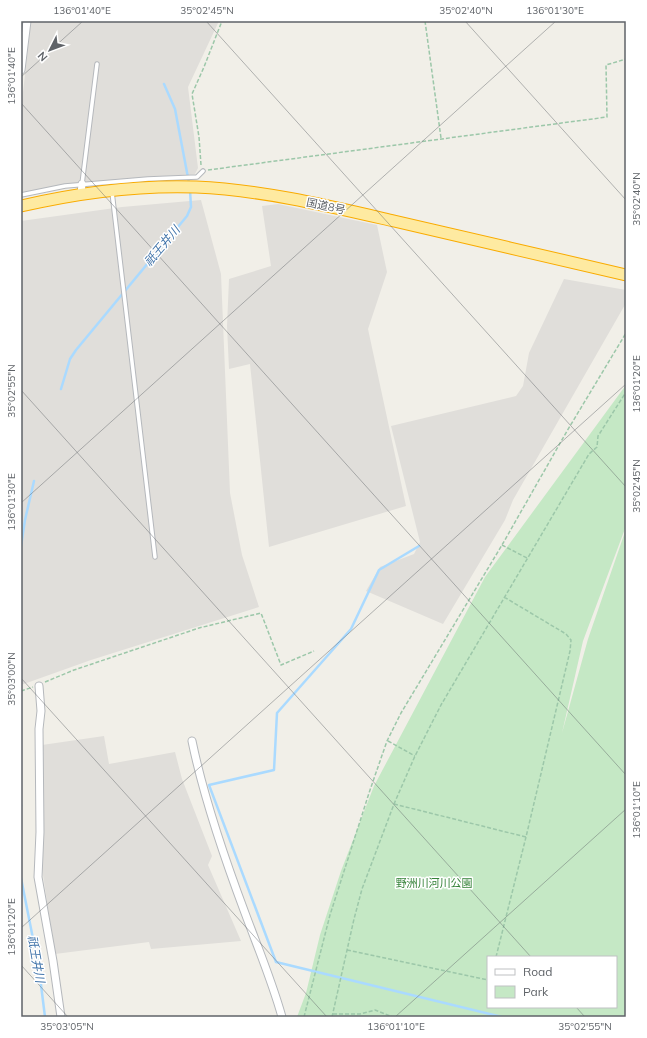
<svg xmlns="http://www.w3.org/2000/svg" width="647" height="1038" viewBox="0 0 647 1038" font-family="Mulish,'Noto Sans JP',sans-serif">
	<rect width="100%" height="100%" fill="#f1efe8"/>
	<path fill="#e0deda" d="M 31,21 L 219,21 L 188,87 L 198,168 L 195,174 L 65,184 L 21,194 L 21,110 Z
		M 201,200 L 221,274 L 230,493 L 242,555 L 259,607 L 91,660 L 21,685 L 21,221 L 122,207 Z
		M 278,204 L 377,225 L 387,272 L 368,329 L 406,506 L 269,547 L 250,364 L 229,369 L 227,326 L 229,279 L 271,266 L 262,206 Z
		M 564,279 L 626,290 L 626,303 L 513,500 L 505,520 L 443,624 L 366,591 L 380,567 L 414,554 L 420,542 L 391,426 L 516,396 L 523,386 L 529,353 Z
		M 104,736 L 109,764 L 175,752 L 182,779 L 212,856 L 208,865 L 241,941 L 151,949 L 149,942 L 55,954 L 41,862 L 42,745 Z"/>
	<path fill="#c5e8c5" fill-rule="evenodd" d="M 626,385 L 626,526 L 583,641 L 562,733 L 588,639 L 626,529 L 626,1017 L 297,1017 L 306,993 L 320,935 L 341,871 L 374,786 L 485,577 ZM 488,957 L 616,957 L 616,1007 L 488,1007 Z"/>
	<g fill="none" stroke-linecap="round" stroke-linejoin="round">
		<path stroke="#aadaff" stroke-width="2.5" d="M 21,22 L 21,21
			M 164,84 L 175,109 L 189,183
			M 61,389 L 70,359 L 76,350 L 187,216 L 191,207 L 190,190
			M 21,546 L 25,520 L 34,481
			M 419,546 L 379,570 L 351,629 L 277,713 L 274,770 L 209,785 L 276,962 L 502,1017
			M 21,805 L 21,806
			M 21,878 L 39,969 L 45,1017"/>
		<g stroke="#b5b8bc" stroke-width="5.5">
			<path id="service" d="M 82,184 L 97,64
				M 112,192 L 155,557
				M 21,195 L 65,186 L 148,179 L 197,177 L 203,171"/>
		</g>
		<g stroke="#b5b8bc" stroke-width="9">
			<path id="minor" d="M 21,70 L 27,21
				M 81,194 L 82,184
				M 39,686 L 41,711 L 39,729 L 40,832 L 38,877 L 53,961 L 61,1017
				M 192,741 C 204,799 224,857 245,913 C 258,948 272,981 282,1017"/>
		</g>
		<g stroke="#f9ab00" stroke-width="13">
			<path id="trunk" d="M 21,206 C 77,193 139,185 196,187 C 263,190 329,206 394,221 C 471,239 549,257 626,275"/>
		</g>
		<path stroke="#9cc7a9" stroke-width="1.5" stroke-dasharray="4 2" stroke-linecap="butt" d="M 425,21 L 441,138
			M 201,165 L 199,137 L 192,94 L 204,67 L 222,21
			M 208,170 L 607,117 L 606,65 L 626,59
			M 502,545 L 527,558
			M 45,682 L 74,670 L 199,628 L 261,613 L 281,665 L 314,651
			M 21,691 L 33,687
			M 388,741 L 415,756
			M 394,804 L 526,837 L 570,651 L 571,640 L 566,634 L 504,597
			M 347,950 L 488,980
			M 496,957 L 526,837
			M 333,1014 L 360,1014 L 375,1010 L 393,1017
			M 304,1017 L 330,915 L 370,790 L 387,741 L 401,713 L 502,545 L 567,431 L 626,333
			M 332,1017 L 354,919 L 362,889 L 394,804 L 415,756 L 441,705 L 589,454 L 597,447 L 598,436 L 626,392"/>
		<use href="#service" stroke="#fff" stroke-width="3.5"/>
		<use href="#minor" stroke="#fff" stroke-width="7"/>
		<use href="#trunk" stroke="#feeaa1" stroke-width="11"/>
	</g>
	<path fill="none" stroke="#5f6368" stroke-width="1" stroke-opacity="0.45" d="M 206,21 L 626,487M 465,21 L 626,200M 21,77 L 83,21M 21,103 L 626,775M 21,390 L 531,957M 21,503 L 556,21M 21,678 L 327,1017M 21,928 L 626,384M 21,965 L 68,1017M 576,1007 L 585,1017M 395,1017 L 626,809"/>
	<g text-anchor="middle" stroke-width="3" stroke-linejoin="round" paint-order="stroke">
		<g font-size="11" fill="#5f6368" stroke="#fff">
			<text transform="translate(326 206) rotate(12)" y="4">国道8号</text>
		</g>
		<g font-size="11" fill="#348238" stroke="#fff">
			<text x="434" y="887">野洲川河川公園</text>
		</g>
		<g font-size="12" font-style="italic" fill="#4174aa" stroke="#fff">
			<text transform="translate(162 246) rotate(-50)" y="4">祇王井川</text>
			<text transform="translate(36 959) rotate(80)" y="4">祇王井川</text>
		</g>
	</g>
	<rect width="647" height="1038" fill="none" stroke="#ffffff" stroke-width="44"/>
	<rect x="487" y="956" width="130" height="52" fill="#ffffff" stroke="#bfc1c3"/>
	<rect x="495" y="969" width="20" height="6" fill="#ffffff" stroke="#bfc1c3"/>
	<text x="523" y="976" font-size="12" fill="#5f6368">Road</text>
	<rect x="495" y="986" width="20" height="12" fill="#c5e8c5" stroke="#bfc1c3"/>
	<text x="523" y="996" font-size="12" fill="#5f6368">Park</text>
	<g transform="translate(50 50) rotate(228)" stroke="#ffffff" stroke-width="3" paint-order="stroke">
	<path d="M0-3L7 15L0 10L-7 15Z" fill="#5f6368"/>
	<text y="-6" font-size="11" font-weight="bold" text-anchor="middle" fill="#5f6368">N</text>
	</g>
	<rect x="22" y="22" width="603" height="994" fill="none" stroke="#5f6368" stroke-width="1.5"/>
	<g font-size="10" text-anchor="middle" fill="#5f6368">
		<text x="82" y="14">136°01'40"E</text>
		<text x="207" y="14">35°02'45"N</text>
		<text x="466" y="14">35°02'40"N</text>
		<text x="555" y="14">136°01'30"E</text>
		<text transform="translate(11 76) rotate(-90)" y="4">136°01'40"E</text>
		<text transform="translate(636 199) rotate(-90)" y="4">35°02'40"N</text>
		<text transform="translate(636 384) rotate(-90)" y="4">136°01'20"E</text>
		<text transform="translate(11 391) rotate(-90)" y="4">35°02'55"N</text>
		<text transform="translate(636 486) rotate(-90)" y="4">35°02'45"N</text>
		<text transform="translate(11 502) rotate(-90)" y="4">136°01'30"E</text>
		<text transform="translate(11 679) rotate(-90)" y="4">35°03'00"N</text>
		<text transform="translate(636 810) rotate(-90)" y="4">136°01'10"E</text>
		<text transform="translate(11 927) rotate(-90)" y="4">136°01'20"E</text>
		<text x="67" y="1030">35°03'05"N</text>
		<text x="396" y="1030">136°01'10"E</text>
		<text x="585" y="1030">35°02'55"N</text>
	</g>
</svg>
